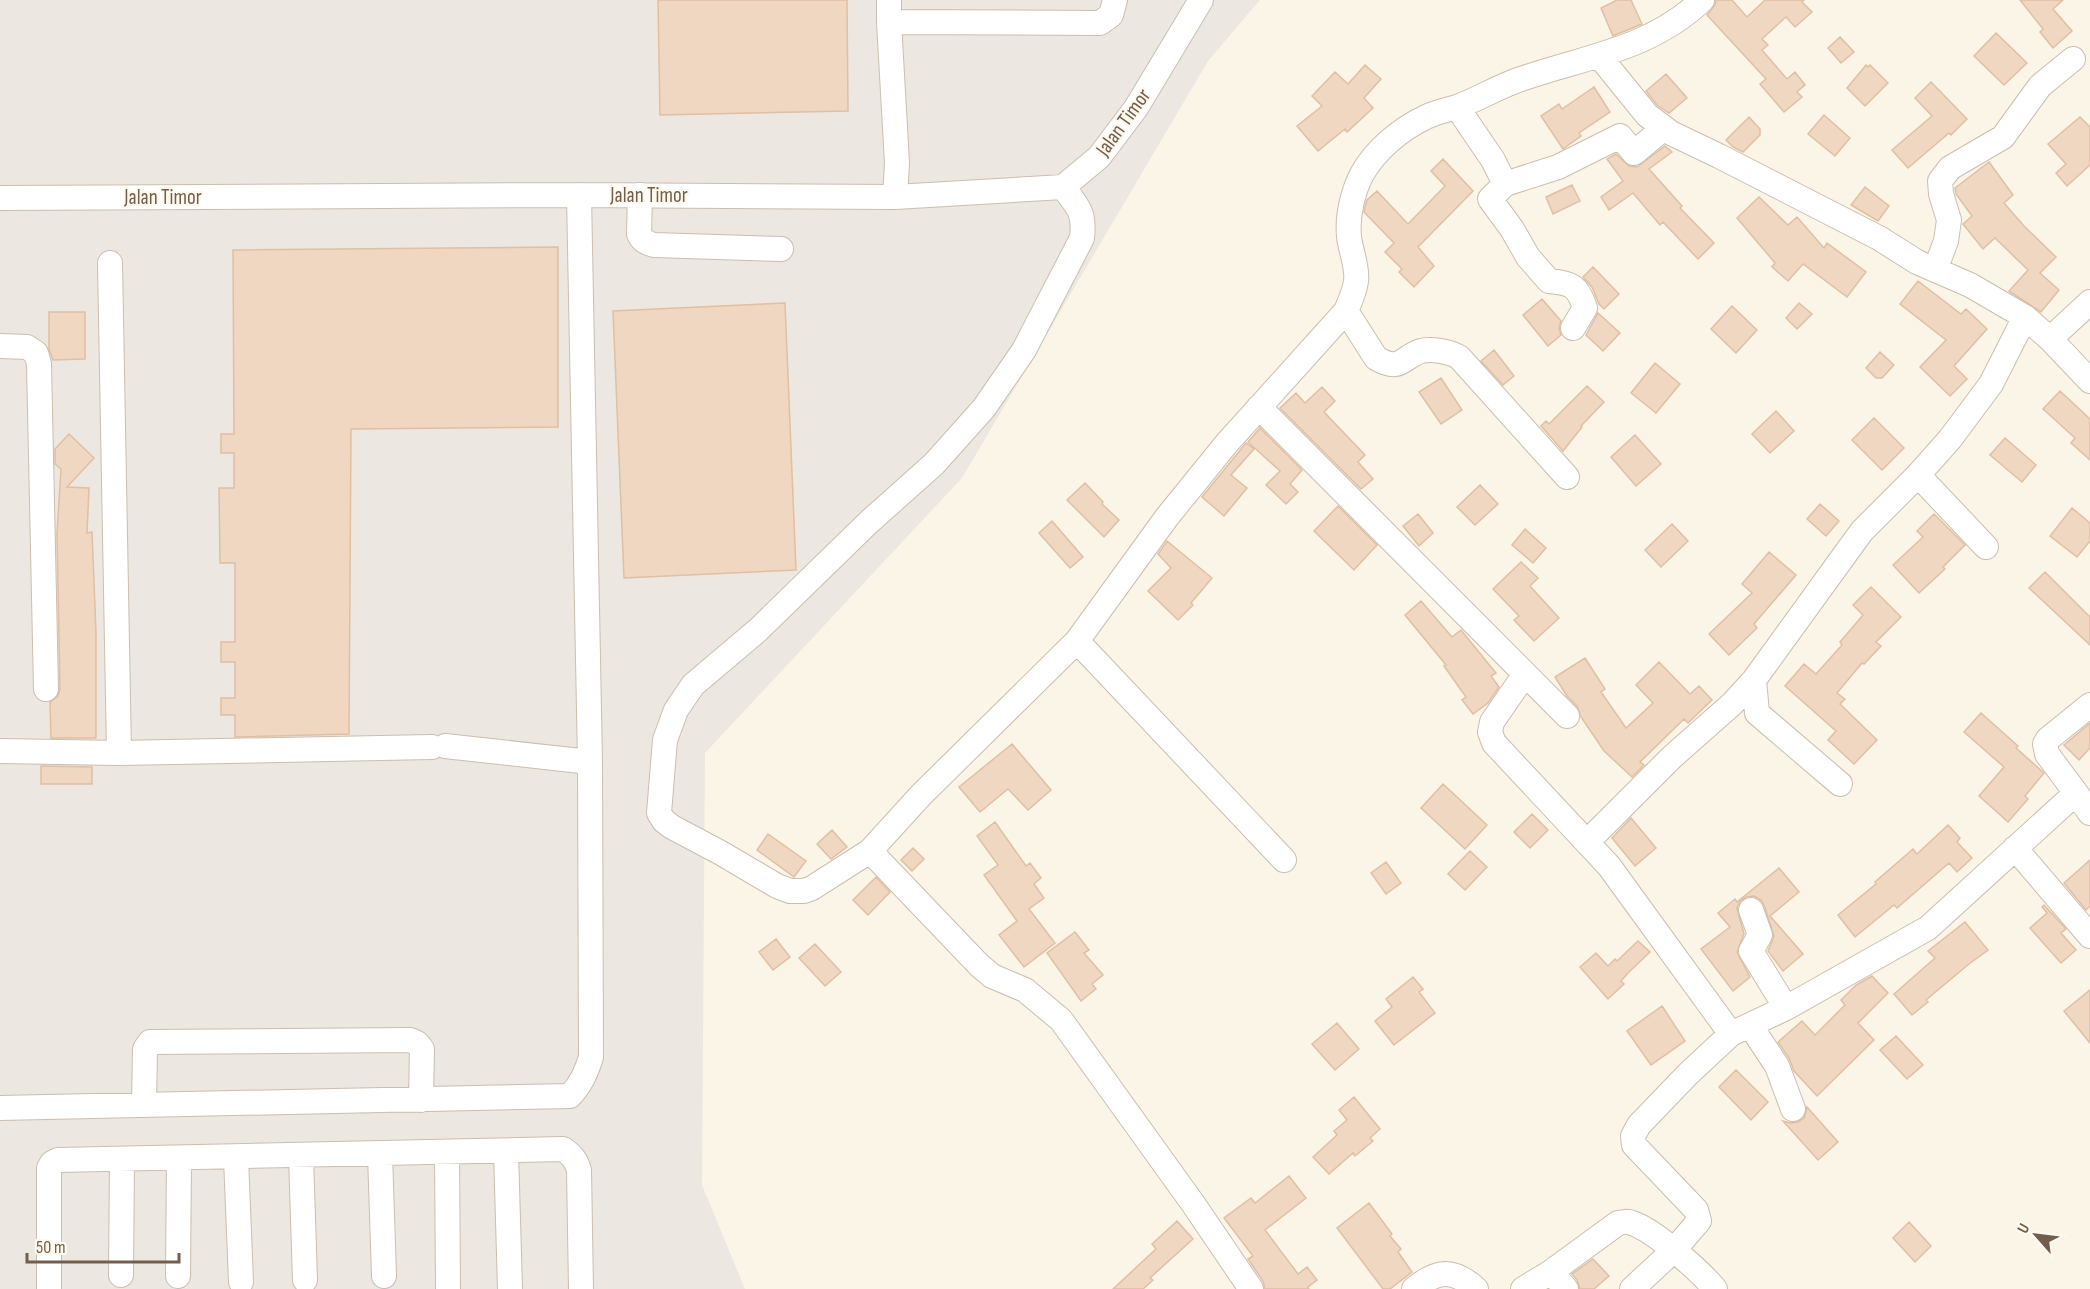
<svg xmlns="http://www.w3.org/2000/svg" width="2090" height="1289" viewBox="0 0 2090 1289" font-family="'Sofia Sans Condensed',sans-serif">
	<rect width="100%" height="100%" fill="#fbf5e7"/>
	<path fill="#ece7e1" d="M 0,0 L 1260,0 L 1208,61 L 962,478 L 705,753 L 702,1185 L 745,1289 L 0,1289 Z"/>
	<path fill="#efd7c1" stroke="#e0bfa2" stroke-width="1.5" d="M 658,0 L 847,0 L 848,111 L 660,115 Z
		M 1617,0 L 1631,0 L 1642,24 L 1613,36 L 1601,8 Z
		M 1716,0 L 1732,0 L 1747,17 L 1765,0 L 1804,0 L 1802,2 L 1812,12 L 1795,27 L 1786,17 L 1762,39 L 1768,45 L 1762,50 L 1787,79 L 1795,72 L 1805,85 L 1797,92 L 1802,97 L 1784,112 L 1760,84 L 1766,79 L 1707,15 L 1715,5 Z
		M 2020,0 L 2063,0 L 2053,9 L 2072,31 L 2053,48 L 2040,32 L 2043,29 Z
		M 1996,33 L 2027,63 L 2004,85 L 1974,56 Z
		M 1840,37 L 1854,52 L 1841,63 L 1828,48 Z
		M 1365,65 L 1381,79 L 1364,98 L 1373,108 L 1347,132 L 1345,129 L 1318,151 L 1297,126 L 1322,106 L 1312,96 L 1335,72 L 1348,84 Z
		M 1866,65 L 1868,67 L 1870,65 L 1888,83 L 1865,106 L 1847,88 Z
		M 1666,74 L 1687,98 L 1669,113 L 1657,105 L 1646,91 Z
		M 1931,82 L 1967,119 L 1951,135 L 1949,133 L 1908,168 L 1892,150 L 1932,116 L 1915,98 Z
		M 1594,87 L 1610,112 L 1579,133 L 1581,136 L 1563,149 L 1541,116 L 1559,104 L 1562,109 Z
		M 1824,115 L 1850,138 L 1835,156 L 1808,134 Z
		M 1749,117 L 1760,129 L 1760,135 L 1743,152 L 1733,147 L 1726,140 Z
		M 2080,117 L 2090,127 L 2090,165 L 2067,186 L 2056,173 L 2066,164 L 2048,144 Z
		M 1665,146 L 1672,152 L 1649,169 L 1682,206 L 1680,208 L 1714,243 L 1698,259 L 1663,222 L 1660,225 L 1633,193 L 1609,210 L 1601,197 L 1623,181 L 1607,159 L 1616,154 L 1629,166 L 1637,167 Z
		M 1443,159 L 1473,191 L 1418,247 L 1434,266 L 1414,287 L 1399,272 L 1402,269 L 1385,252 L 1394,243 L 1364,212 L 1365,207 L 1367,200 L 1377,191 L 1408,224 L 1445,186 L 1431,171 Z
		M 1989,162 L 2013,195 L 2004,203 L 2024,226 L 2056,257 L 2040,273 L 2059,290 L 2041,312 L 2009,291 L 2028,270 L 1995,238 L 1983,249 L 1963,224 L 1972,216 L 1956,194 L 1955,188 Z
		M 1572,185 L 1580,201 L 1553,214 L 1546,197 Z
		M 1865,187 L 1889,206 L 1878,221 L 1851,205 Z
		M 1759,197 L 1788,225 L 1797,217 L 1824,248 L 1827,243 L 1866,272 L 1847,297 L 1803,264 L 1788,281 L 1772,267 L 1775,263 L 1737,218 Z
		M 558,247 L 558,427 L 351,429 L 349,734 L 235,737 L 235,715 L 221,715 L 221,698 L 235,698 L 235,662 L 221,662 L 221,642 L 235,642 L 235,563 L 220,563 L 219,488 L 234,488 L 234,453 L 221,453 L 221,434 L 234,434 L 233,250 Z
		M 1593,267 L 1619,294 L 1604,309 L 1599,304 L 1592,287 L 1583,277 Z
		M 1918,281 L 1961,314 L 1966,309 L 1987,329 L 1954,366 L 1967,379 L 1950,396 L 1920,367 L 1946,340 L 1900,304 Z
		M 1542,299 L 1561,321 L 1559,328 L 1561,335 L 1548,346 L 1523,315 Z
		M 785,303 L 796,570 L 624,578 L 613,311 Z
		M 1799,303 L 1812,314 L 1797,329 L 1786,318 Z
		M 1732,306 L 1757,330 L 1736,353 L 1711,329 Z
		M 49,312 L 85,312 L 85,359 L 53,360 L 49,349 Z
		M 1598,313 L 1620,333 L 1603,351 L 1586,335 Z
		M 1494,350 L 1514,376 L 1503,385 L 1481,361 Z
		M 1880,352 L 1894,365 L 1882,378 L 1876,378 L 1866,368 Z
		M 1655,363 L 1680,384 L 1656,413 L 1631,393 Z
		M 1441,378 L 1462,410 L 1441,424 L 1419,392 Z
		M 1587,386 L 1604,402 L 1581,426 L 1582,427 L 1563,451 L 1541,426 L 1546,421 L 1549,424 Z
		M 1322,387 L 1335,401 L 1324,412 L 1365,455 L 1358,462 L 1373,479 L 1361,489 L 1280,408 L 1296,393 L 1305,403 Z
		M 2060,391 L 2090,419 L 2090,460 L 2071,443 L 2075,438 L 2043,409 Z
		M 1776,411 L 1794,431 L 1770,453 L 1752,434 Z
		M 1874,418 L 1904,448 L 1882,470 L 1852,440 Z
		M 1260,428 L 1302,470 L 1290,484 L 1298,492 L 1286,504 L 1266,485 L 1280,471 L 1248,442 Z
		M 69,434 L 94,458 L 67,487 L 89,488 L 87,533 L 92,532 L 96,633 L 96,738 L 51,738 L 50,702 L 58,696 L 60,689 L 57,534 L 61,469 L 55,464 L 55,449 Z
		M 1635,435 L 1661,464 L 1636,486 L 1611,457 Z
		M 2005,438 L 2036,465 L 2022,482 L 1990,455 Z
		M 1246,443 L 1254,449 L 1231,475 L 1247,488 L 1224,516 L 1202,497 Z
		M 1085,483 L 1103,502 L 1102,504 L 1119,520 L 1104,537 L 1067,500 Z
		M 1480,485 L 1498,504 L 1475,525 L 1457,507 Z
		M 1820,504 L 1839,521 L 1826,536 L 1807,519 Z
		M 1338,506 L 1377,545 L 1354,570 L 1314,531 Z
		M 2072,508 L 2090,523 L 2090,541 L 2077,557 L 2050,536 Z
		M 1418,514 L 1433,533 L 1419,546 L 1403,526 Z
		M 1934,514 L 1965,545 L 1943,567 L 1945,569 L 1919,593 L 1893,565 L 1923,537 L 1917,531 Z
		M 1052,521 L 1083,557 L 1070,568 L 1039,533 Z
		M 1672,524 L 1688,541 L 1661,567 L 1645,550 Z
		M 1525,529 L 1546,548 L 1533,563 L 1512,545 Z
		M 1167,541 L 1212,578 L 1191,603 L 1193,605 L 1178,620 L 1148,591 L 1171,568 L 1158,554 Z
		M 1769,552 L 1796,575 L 1754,624 L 1757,628 L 1729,655 L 1709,634 L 1752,593 L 1742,584 Z
		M 1521,562 L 1538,578 L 1530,586 L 1559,618 L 1534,641 L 1514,620 L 1519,616 L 1493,589 Z
		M 2045,572 L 2090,617 L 2090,645 L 2029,588 Z
		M 1871,587 L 1901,617 L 1876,642 L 1881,646 L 1864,664 L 1862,663 L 1837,693 L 1845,699 L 1840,704 L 1877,740 L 1854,764 L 1828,740 L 1836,731 L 1785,686 L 1804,664 L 1816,674 L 1842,645 L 1840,642 L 1863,615 L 1853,605 Z
		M 1421,601 L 1452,637 L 1461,630 L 1496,673 L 1491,676 L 1499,687 L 1488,703 L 1473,714 L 1462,700 L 1466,697 L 1444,666 L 1446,665 L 1405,615 Z
		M 1585,658 L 1605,689 L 1601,692 L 1626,728 L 1653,703 L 1636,685 L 1659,662 L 1690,694 L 1699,686 L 1712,700 L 1688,723 L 1684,719 L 1640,762 L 1644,765 L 1632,777 L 1604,751 L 1581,717 L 1577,706 L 1567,696 L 1555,677 Z
		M 1981,713 L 2018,746 L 2016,748 L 2044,773 L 2025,796 L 2028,799 L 2008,822 L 1979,796 L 2004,767 L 1964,732 Z
		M 2090,723 L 2090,748 L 2079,760 L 2064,745 Z
		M 1012,744 L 1051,790 L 1028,810 L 1008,789 L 980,812 L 959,787 Z
		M 41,766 L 92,767 L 92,784 L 41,784 Z
		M 1443,784 L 1487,825 L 1465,849 L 1421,808 Z
		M 1532,814 L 1548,830 L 1530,848 L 1514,832 Z
		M 1631,818 L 1656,848 L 1635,866 L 1612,838 Z
		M 995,822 L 1026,866 L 1030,863 L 1041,878 L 1034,884 L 1044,898 L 1029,909 L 1055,943 L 1024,967 L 999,935 L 1017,921 L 984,875 L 998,865 L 977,836 Z
		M 1948,825 L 1960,838 L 1957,842 L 1972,858 L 1957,872 L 1949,863 L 1897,908 L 1894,905 L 1855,937 L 1838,915 L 1876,884 L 1875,882 L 1913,849 L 1917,854 Z
		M 832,830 L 847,847 L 831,859 L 817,844 Z
		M 768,834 L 806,861 L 794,877 L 757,850 Z
		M 913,848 L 924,859 L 912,871 L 901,860 Z
		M 1470,851 L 1487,867 L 1465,890 L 1448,874 Z
		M 2090,860 L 2090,906 L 2086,910 L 2064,883 Z
		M 1386,862 L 1401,883 L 1386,894 L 1371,873 Z
		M 1779,868 L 1799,892 L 1770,916 L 1803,954 L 1783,971 L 1768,951 L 1774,936 L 1764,905 L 1761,900 L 1754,896 L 1746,897 L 1740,901 L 1737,908 L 1744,934 L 1737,952 L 1750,977 L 1733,991 L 1701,949 L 1730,927 L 1718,913 L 1735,899 L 1737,902 Z
		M 876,877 L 890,892 L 868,915 L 853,900 Z
		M 2044,905 L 2066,929 L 2061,933 L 2076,950 L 2061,963 L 2030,928 L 2047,913 L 2042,907 Z
		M 1965,922 L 1988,950 L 1969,964 L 1926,1000 L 1928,1002 L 1912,1015 L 1894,994 L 1935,958 L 1928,951 Z
		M 1075,932 L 1089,950 L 1084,953 L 1103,975 L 1092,984 L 1096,989 L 1081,1001 L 1047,953 Z
		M 776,939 L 790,957 L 773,970 L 759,952 Z
		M 1638,941 L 1650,952 L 1628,973 L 1621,981 L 1624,984 L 1608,999 L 1580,967 L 1596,953 L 1608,966 L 1615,959 L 1617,961 Z
		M 815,944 L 841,972 L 825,986 L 799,958 Z
		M 1872,976 L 1888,993 L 1858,1023 L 1874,1040 L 1817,1096 L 1794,1071 L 1789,1058 L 1778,1042 L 1802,1021 L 1815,1035 L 1845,1005 L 1841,1000 L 1856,985 Z
		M 1413,977 L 1423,989 L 1419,992 L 1435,1013 L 1394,1045 L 1375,1021 L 1392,1007 L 1386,999 Z
		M 2090,990 L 2090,1043 L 2064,1011 Z
		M 1662,1006 L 1685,1041 L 1651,1065 L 1627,1031 Z
		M 1337,1023 L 1359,1049 L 1335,1070 L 1312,1044 Z
		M 1896,1036 L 1923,1065 L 1907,1079 L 1880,1050 Z
		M 1736,1070 L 1768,1102 L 1751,1120 L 1719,1087 Z
		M 1354,1097 L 1380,1129 L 1370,1138 L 1373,1141 L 1355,1156 L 1353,1153 L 1329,1174 L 1313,1157 L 1337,1135 L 1334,1131 L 1347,1120 L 1339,1110 Z
		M 1807,1107 L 1838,1142 L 1818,1160 L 1783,1121 L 1791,1123 L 1798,1122 L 1804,1118 Z
		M 1289,1176 L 1306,1198 L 1265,1230 L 1298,1274 L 1307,1267 L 1317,1280 L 1308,1287 L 1309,1289 L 1265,1289 L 1263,1281 L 1248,1259 L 1253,1256 L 1224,1218 L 1251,1198 L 1255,1203 Z
		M 1369,1203 L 1392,1234 L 1390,1236 L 1401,1249 L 1398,1252 L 1412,1272 L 1390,1289 L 1383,1289 L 1337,1228 Z
		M 1177,1221 L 1193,1239 L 1150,1278 L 1153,1280 L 1143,1289 L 1113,1289 L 1156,1249 L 1152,1244 Z
		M 1909,1222 L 1931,1246 L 1915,1262 L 1893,1238 Z
		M 1593,1259 L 1609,1276 L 1594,1289 L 1580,1289 L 1577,1280 L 1572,1274 Z"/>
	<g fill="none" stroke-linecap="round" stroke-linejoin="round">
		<g stroke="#ccbeae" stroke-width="26">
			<path id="minor" d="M 889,22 L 889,0
				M 1600,57 L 1647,115 L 1671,133 L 1719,156 L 1879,238 L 1917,262 L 1970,285 L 2025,317 L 2050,339 L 2090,381
				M 1457,107 L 1493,160 L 1505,184 L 1490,199 L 1512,229 L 1528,257 L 1549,281 C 1572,283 1578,286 1585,308 L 1573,328
				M 1505,184 L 1558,167 L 1620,136 L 1634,153 L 1664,128
				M 1063,187 C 1078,207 1085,212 1082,238 L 1024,350 L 984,408 L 934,464 L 869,522 L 758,630 L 693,685 L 676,710 L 665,740 L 659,813 L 664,821 L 672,827 L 721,853 L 777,886 L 790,891 L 804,891 L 812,888 L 870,851 L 921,795 L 1077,641 L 1167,517 L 1227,443 L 1346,311 C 1350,301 1355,291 1356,281 C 1358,266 1350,250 1349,236 C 1347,216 1353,191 1362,174 C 1376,149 1401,129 1426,117 C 1436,112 1447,110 1457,107 C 1479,99 1501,85 1524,78 C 1588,56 1651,49 1702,0
				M 640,195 L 639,234 C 642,241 647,243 654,245 L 781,249
				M 895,197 L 897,163 L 889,22 L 1100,23 L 1111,15 L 1115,0
				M 0,198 L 579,195 L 895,197 L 1063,187 L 1099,157 L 1136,108 L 1201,0
				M 110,263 L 119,753
				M 1935,270 L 1946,241 L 1949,220 L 1941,194 L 1940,181 L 1950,168 L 2003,137 L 2040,86 L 2073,59
				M 1346,311 L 1376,358 C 1401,373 1402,357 1421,351 C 1432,348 1450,352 1459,357 L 1567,477
				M 2050,339 L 2090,302
				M 0,346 L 27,347 L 36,353 L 39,364 L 46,689
				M 1259,407 L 1567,716
				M 1918,475 L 1986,547
				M 1077,641 L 1284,860
				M 1525,674 L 1492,722 L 1490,732 L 1494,743 L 1609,866 L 1731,1034
				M 1754,680 L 1757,713 L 1840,784
				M 445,746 L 590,762
				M 0,751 L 119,753 L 432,747
				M 2076,793 L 2047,754 L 2045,744 L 2048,739 L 2090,705
				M 1587,842 L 1672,757 L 1732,704 L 1754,680 L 1862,531 L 1918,475 L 1950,439 L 1991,384 L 2025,317
				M 2015,848 L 2090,936
				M 870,851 L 979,965 L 992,976 L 1025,990 L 1061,1020 L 1194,1205 L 1251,1289
				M 1751,910 L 1760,935 L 1751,951 L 1786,1008
				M 1750,1025 L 1777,1066 L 1793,1109
				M 144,1104 L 145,1049 L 150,1042 L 410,1040 L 417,1043 L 422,1049 L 421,1100
				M 0,1108 L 570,1096 C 581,1084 586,1073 591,1057 L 590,762 L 579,195
				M 506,1151 L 510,1289
				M 447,1153 L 448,1289
				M 380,1154 L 384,1276
				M 301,1156 L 305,1280
				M 236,1158 L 241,1282
				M 1551,1272 L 1566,1289
				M 121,1275 L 122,1160
				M 178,1276 L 179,1158
				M 49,1289 L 49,1168 L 52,1163 L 58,1160 L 563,1149 C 572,1155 576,1160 579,1170 L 581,1289
				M 1414,1289 C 1437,1270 1453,1268 1476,1289
				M 1523,1289 L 1551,1272 L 1618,1223 C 1623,1222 1628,1221 1632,1223 C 1654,1230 1700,1271 1715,1289
				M 1632,1289 L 1674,1250 L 1699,1221 L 1696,1210 L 1634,1145 L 1633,1136 L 1639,1125 L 1688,1074 L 1731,1034 L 1786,1008 L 1928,928 L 2076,793 L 2090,813"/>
		</g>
		<use href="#minor" stroke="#fff" stroke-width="24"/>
	</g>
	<g text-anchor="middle" stroke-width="4.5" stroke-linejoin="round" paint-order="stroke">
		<g font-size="21" fill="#735e4d" stroke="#fef9ee">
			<text transform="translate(1123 122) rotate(-54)" y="7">Jalan Timor</text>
			<text x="649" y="202">Jalan Timor</text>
			<text x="163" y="204">Jalan Timor</text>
		</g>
	</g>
	<g transform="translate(2036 1235) rotate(298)" stroke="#fef9ee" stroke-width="4.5" paint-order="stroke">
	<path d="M0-4.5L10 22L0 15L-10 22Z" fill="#735e4d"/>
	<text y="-9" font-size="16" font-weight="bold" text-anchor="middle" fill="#735e4d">U</text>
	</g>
	<path d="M27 1253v9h152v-9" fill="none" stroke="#735e4d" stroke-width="3"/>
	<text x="36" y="1253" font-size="18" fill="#735e4d" stroke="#fef9ee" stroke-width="4.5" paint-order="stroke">50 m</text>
</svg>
